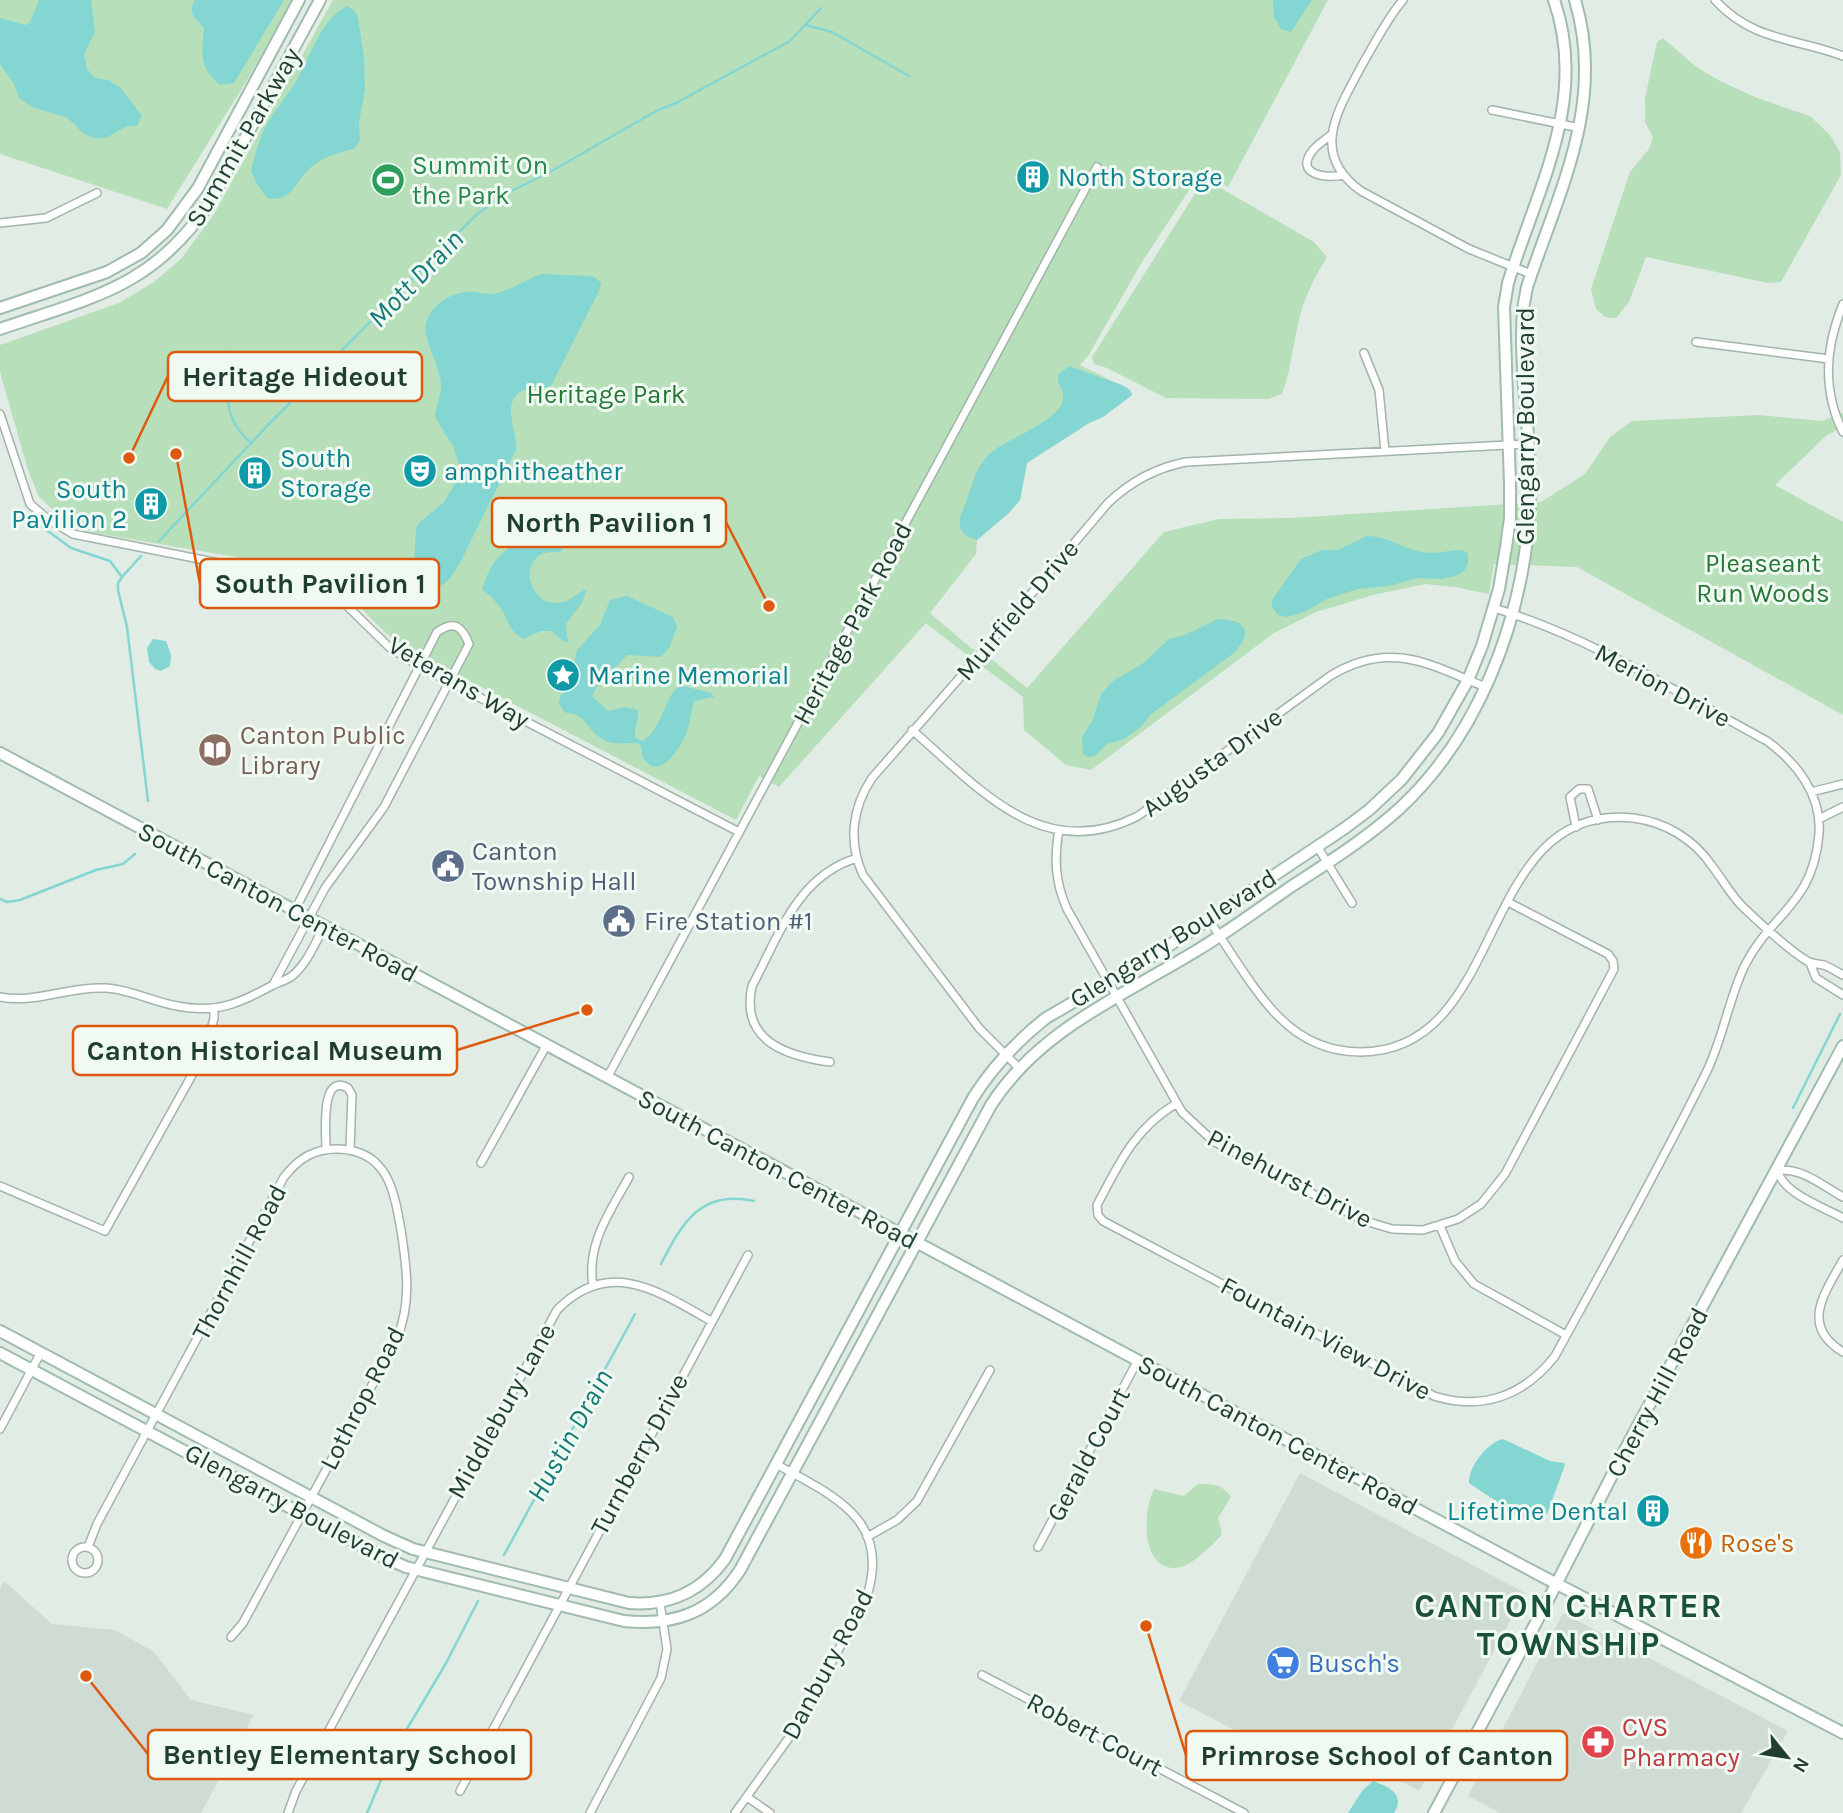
<svg xmlns="http://www.w3.org/2000/svg" width="1843" height="1813" viewBox="0 0 1843 1813" font-family="Karla,sans-serif">
	<rect width="100%" height="100%" fill="#e0ece4"/>
	<path fill="#cedcd3" d="M 1300,1473 L 1525,1593 L 1419,1791 L 1364,1762 L 1315,1772 L 1179,1701 Z
		M 4,1581 L 52,1624 L 115,1630 L 154,1652 L 191,1700 L 254,1715 L 201,1813 L 0,1813 L 0,1589 Z
		M 1563,1613 L 1788,1731 L 1741,1813 L 1500,1813 L 1468,1796 Z"/>
	<path fill="#b7dfba" d="M 0,0 L 293,0 L 244,85 L 167,209 L 0,154 Z
		M 333,0 L 1328,0 L 1228,187 L 1201,172 L 1142,262 L 1088,356 L 1080,365 L 1130,390 L 1132,395 L 1103,417 L 1089,423 L 1027,463 L 1020,500 L 1009,513 L 977,540 L 976,554 L 930,613 L 971,648 L 994,661 L 1027,688 L 1164,532 L 1219,519 L 1291,518 L 1541,502 L 1585,474 L 1610,437 L 1632,421 L 1759,415 L 1822,421 L 1843,413 L 1843,427 L 1827,435 L 1775,485 L 1843,522 L 1843,715 L 1577,567 L 1494,564 L 1489,594 L 1455,587 L 1425,584 L 1373,595 L 1316,612 L 1274,633 L 1091,770 L 1066,765 L 1024,730 L 1023,697 C 991,672 958,649 926,623 L 779,787 L 759,776 L 736,820 L 460,676 C 433,666 407,651 385,632 C 367,616 354,597 333,584 C 318,575 300,570 283,565 L 95,533 L 64,519 L 39,497 L 28,470 L 0,372 L 0,345 L 119,303 L 154,282 L 181,259 L 214,214 Z
		M 1663,38 L 1695,66 L 1720,81 L 1757,98 L 1810,116 L 1830,135 L 1840,152 L 1841,175 L 1781,282 L 1768,283 L 1646,257 L 1629,302 L 1616,318 L 1605,317 L 1596,309 L 1591,289 L 1630,172 L 1649,149 L 1653,137 L 1645,122 L 1645,98 L 1657,42 Z
		M 1203,181 L 1210,182 L 1314,242 L 1327,257 C 1316,275 1307,292 1301,312 C 1293,339 1292,368 1282,394 L 1268,399 L 1166,398 L 1107,368 L 1094,364 L 1092,357 Z
		M 1198,1484 C 1213,1484 1222,1484 1231,1497 L 1218,1518 L 1222,1534 C 1213,1545 1189,1569 1174,1568 C 1140,1567 1143,1510 1154,1489 L 1184,1496 Z"/>
	<path fill="#83d6d2" d="M 39,0 L 91,0 L 95,32 L 84,55 L 87,69 L 95,78 L 108,80 L 120,87 L 142,116 L 137,126 L 127,126 L 106,138 L 94,138 L 83,133 L 68,118 L 32,107 L 19,98 L 14,84 L 0,64 L 0,18 L 26,25 L 30,22 Z
		M 195,0 L 284,0 L 234,83 L 220,85 C 198,66 202,54 204,28 C 195,17 187,14 195,0 Z
		M 1273,0 L 1312,0 L 1291,32 L 1281,29 L 1274,17 Z
		M 347,6 L 355,11 L 358,18 L 364,57 L 365,90 L 359,122 L 360,140 L 355,148 C 340,153 327,155 314,165 C 295,178 295,203 267,198 L 258,186 L 251,171 C 255,155 259,138 267,124 C 276,108 289,94 298,78 C 311,55 321,19 347,6 Z
		M 542,274 L 590,276 L 596,278 L 601,283 L 600,289 L 551,386 C 543,390 537,385 529,388 C 496,398 519,432 516,450 L 460,563 L 451,577 L 444,584 L 435,587 L 424,584 L 416,576 L 414,563 L 416,529 L 419,523 L 444,502 L 454,485 L 459,465 L 454,448 L 435,417 C 436,406 441,396 441,385 C 440,367 429,351 426,334 C 422,312 445,294 466,292 C 477,291 487,296 498,293 C 514,289 526,279 542,274 Z
		M 1069,366 L 1122,385 L 1130,390 L 1132,395 L 1103,417 L 1089,423 L 1027,463 L 1020,500 L 1009,513 L 977,540 C 968,537 960,534 960,523 C 959,516 964,508 966,502 C 974,481 977,461 997,448 C 1015,437 1049,423 1060,407 C 1066,399 1063,390 1058,383 L 1058,375 Z
		M 1367,536 C 1391,537 1401,548 1422,552 C 1436,555 1448,550 1462,550 L 1468,554 L 1468,563 L 1464,571 L 1456,576 L 1441,579 L 1417,578 L 1389,586 L 1358,589 L 1327,599 L 1304,612 L 1286,617 L 1278,615 L 1272,607 L 1272,600 L 1301,559 L 1322,550 L 1338,550 Z
		M 540,540 L 556,543 L 562,547 L 562,551 C 555,553 545,551 540,555 C 519,570 533,604 557,603 C 569,603 576,593 587,589 L 581,604 L 566,624 L 568,641 L 566,643 L 551,631 L 541,631 L 523,639 C 506,629 510,620 499,606 C 495,600 488,594 482,589 C 492,558 506,542 540,540 Z
		M 627,596 L 673,617 L 677,627 L 669,648 L 661,657 L 627,655 L 596,688 L 592,696 L 608,711 L 624,707 L 638,710 C 639,720 634,727 635,737 L 642,741 C 663,730 662,699 680,685 L 711,693 L 714,697 L 694,701 C 691,712 690,724 686,734 C 681,747 659,782 644,759 C 641,755 642,749 640,744 C 627,741 618,746 606,741 C 594,736 589,725 580,717 C 576,714 569,713 564,712 L 559,703 L 561,695 L 569,686 L 577,650 L 600,625 L 610,600 Z
		M 1218,619 C 1246,620 1254,631 1234,653 L 1150,715 L 1141,727 L 1124,739 L 1107,744 L 1095,756 L 1088,757 L 1083,754 L 1082,737 L 1093,719 L 1101,694 L 1113,681 L 1142,664 L 1169,639 L 1185,635 Z
		M 153,639 L 166,641 L 171,655 L 170,666 L 161,671 L 155,669 L 149,662 L 147,648 Z
		M 1503,1439 L 1550,1461 L 1564,1463 L 1565,1465 L 1547,1514 L 1536,1521 L 1527,1522 L 1469,1483 C 1468,1467 1488,1442 1503,1439 Z
		M 1373,1781 C 1389,1787 1406,1794 1394,1813 L 1348,1813 L 1362,1791 Z"/>
	<g fill="none" stroke-linecap="round" stroke-linejoin="round">
		<path stroke="#83d6d2" stroke-width="2.5" d="M 806,25 L 832,32 L 909,76
			M 230,351 L 226,358 C 227,390 223,423 252,443
			M 37,523 L 71,548 L 110,561 L 122,577
			M 159,541 L 268,425 L 477,214 L 509,192 L 550,172 L 656,111 L 676,103 L 790,41 L 821,8
			M 141,556 L 122,577 L 118,583 L 118,590 L 127,627 L 148,801
			M 0,899 L 7,902 L 20,900 L 96,870 L 123,864 L 135,854
			M 1793,1108 L 1840,1014
			M 661,1264 C 682,1223 701,1189 754,1201
			M 504,1555 L 635,1314
			M 367,1813 L 392,1754 L 445,1665 L 478,1601"/>
		<g stroke="#a2b4aa" stroke-width="10">
			<path id="street" d="M 1403,0 C 1386,20 1375,43 1362,65 C 1339,109 1308,153 1361,191 L 1469,249 L 1531,274
				M 1715,0 C 1752,41 1795,38 1843,56
				M 1492,110 L 1580,128
				M 1331,135 C 1325,140 1318,144 1313,150 C 1293,175 1327,179 1344,175
				M 0,223 L 46,218 L 97,193
				M 1843,304 C 1825,348 1822,390 1843,432
				M 1696,342 L 1829,359
				M 1364,353 L 1379,390 L 1385,451
				M 0,414 L 30,504 L 49,520 L 73,534 L 290,577 L 314,585 L 344,603 L 389,647 L 419,666 L 739,832
				M 912,730 C 979,788 1042,865 1138,816 L 1330,676 C 1388,640 1428,663 1485,687
				M 1811,792 L 1843,784
				M 1819,819 L 1843,807
				M 1576,827 L 1570,797 L 1579,789 L 1588,789 L 1598,820
				M 1059,830 C 1054,858 1055,882 1067,909 L 1182,1112 L 1213,1141 L 1362,1220 L 1392,1229 L 1423,1230 L 1458,1219 L 1481,1204 L 1505,1174 L 1614,969 L 1613,961 L 1608,954 L 1508,902
				M 1317,846 L 1352,903
				M 1209,920 C 1229,949 1255,994 1280,1018 C 1302,1040 1330,1052 1361,1052 C 1510,1051 1475,802 1633,818 C 1665,822 1694,839 1712,866 C 1723,880 1731,896 1744,908 C 1761,924 1789,951 1809,962 C 1814,964 1819,964 1824,965 C 1831,968 1837,972 1843,975
				M 1810,963 L 1816,978 L 1843,995
				M 273,985 L 325,888 L 384,807 L 469,644 C 462,626 454,620 437,632 L 295,910
				M 0,997 C 36,1004 69,986 105,988 C 130,989 153,1002 177,1006 C 217,1014 240,1003 273,985 C 279,982 287,980 292,976 C 307,964 315,943 324,927
				M 830,1062 C 786,1056 740,1041 752,986 C 779,936 797,876 857,858
				M 1019,1068 L 979,1028 L 863,875 C 848,842 852,808 872,778 L 977,658 L 1108,503 C 1131,481 1155,468 1186,462 L 1528,444
				M 607,1078 L 1097,167
				M 1177,1103 C 1134,1129 1120,1162 1097,1205 L 1098,1215 L 1103,1221 L 1434,1396 C 1482,1411 1524,1396 1555,1356 C 1606,1263 1658,1170 1705,1075 C 1723,1040 1728,1000 1745,965 C 1772,912 1813,905 1819,834 C 1822,795 1797,763 1767,741 C 1678,693 1590,637 1494,608
				M 326,1149 C 326,1133 320,1072 348,1088 L 352,1095 L 350,1149
				M 481,1163 L 546,1046
				M 0,1186 L 105,1231 L 206,1050 L 214,1018 L 214,1009
				M 1843,1197 C 1823,1186 1800,1166 1777,1171 C 1786,1195 1821,1206 1843,1218
				M 1440,1226 L 1455,1261 L 1474,1284 L 1566,1335
				M 1843,1260 C 1824,1294 1800,1326 1843,1352
				M 593,1286 C 586,1244 610,1212 629,1177
				M 0,1429 L 41,1352
				M 867,1537 L 897,1520 L 917,1501 L 990,1370
				M72 1560a13 13 0 1 1 26 0a13 13 0 1 1-26 0Z
				M 88,1547 L 97,1524 L 284,1177 C 299,1158 315,1148 339,1149 C 388,1151 394,1191 401,1230 C 407,1269 412,1303 396,1341 L 243,1623 L 231,1637
				M 1038,1547 L 1138,1360
				M 982,1675 L 1244,1813
				M 460,1791 L 748,1255
				M 747,1797 L 770,1813
				M 288,1813 L 296,1791 L 557,1310 C 609,1257 658,1291 711,1321
				M 590,1813 L 661,1678 L 667,1649 L 660,1603
				M 735,1813 L 796,1728 L 866,1599 C 893,1519 833,1496 776,1464"/>
		</g>
		<g stroke="#a0bcad" stroke-width="14">
			<path id="secondary" d="M 0,308 L 107,272 L 141,253 L 167,230 L 198,188 L 299,0
				M 0,329 C 93,297 155,287 212,199 L 320,0
				M 0,753 L 1536,1573 L 1843,1733
				M 0,1331 L 384,1536 L 413,1549 L 629,1603 C 670,1606 701,1592 725,1559 L 973,1098 C 993,1066 1017,1041 1046,1018 L 1161,951 L 1345,828 L 1369,810 L 1402,779 L 1438,733 L 1468,680 L 1482,646 L 1499,589 L 1506,547 L 1510,518 L 1510,484 L 1504,307 L 1508,283 C 1537,189 1589,100 1554,0
				M 0,1353 L 381,1556 L 406,1567 L 624,1621 C 674,1626 712,1613 740,1570 L 991,1105 C 1039,1030 1122,996 1196,951 C 1229,931 1260,908 1292,886 C 1329,862 1367,838 1399,809 C 1478,736 1520,625 1529,520 C 1535,450 1518,379 1523,309 L 1527,287 C 1559,191 1606,103 1575,0
				M 1434,1813 L 1546,1604 L 1626,1448 L 1843,1046"/>
		</g>
		<use href="#street" stroke="#fff" stroke-width="7"/>
		<use href="#secondary" stroke="#fff" stroke-width="10"/>
	</g>
	<defs>
		<g id="building-disc" transform="scale(1.75)"><circle r="9.5" fill="#0f9aa8" stroke="#f1f9f3"/><path d="M-4-6H4V6H1V3H-1V6H-4ZM-2.5-4.3h1.7v1.8h-1.7ZM.8-4.3h1.7v1.8H.8ZM-2.5-1h1.7V.8h-1.7ZM.8-1h1.7V.8H.8Z" fill="#fff"/></g>
		<g id="stadium-disc" transform="scale(1.75)"><circle r="9.5" fill="#2e9e5b" stroke="#f1f9f3"/><path d="M0-5a6.5 5 0 1 0 0 10a6.5 5 0 1 0 0-10ZM-3.5-1.8h7v3.6h-7Z" fill="#fff"/></g>
		<g id="theatre-disc" transform="scale(1.75)"><circle r="9.5" fill="#0f9aa8" stroke="#f1f9f3"/><path d="M-5-5.5Q0-4 5-5.5V0Q5 5 0 6Q-5 5-5 0ZM-3.3-2.5H-1v1.5H-3.3ZM1-2.5H3.3v1.5H1ZM-2.8 1Q0 5.5 2.8 1Z" fill="#fff"/></g>
		<g id="sight-disc" transform="scale(1.75)"><circle r="9.5" fill="#0f9aa8" stroke="#f1f9f3"/><path d="M0-6L1.8-2.2L6-1.7L2.9 1.2L3.7 5.4L0 3.3L-3.7 5.4L-2.9 1.2L-6-1.7L-1.8-2.2Z" fill="#fff"/></g>
		<g id="library-disc" transform="scale(1.75)"><circle r="9.5" fill="#8d6e63" stroke="#f1f9f3"/><path d="M-6-4Q-3-5.5-.7-3.5V5Q-3 3-6 4ZM6-4Q3-5.5 .7-3.5V5Q3 3 6 4Z" fill="#fff"/></g>
		<g id="civic-disc" transform="scale(1.75)"><circle r="9.5" fill="#5c6f8a" stroke="#f1f9f3"/><path d="M-.6-6.5H3V-4.5H.6V-3L4-1V1h2V6H-6V1h2V-1L-.6-3ZM-1.2 2.5V6h2.4V2.5Z" fill="#fff"/></g>
		<g id="restaurant-disc" transform="scale(1.75)"><circle r="9.5" fill="#e8710a" stroke="#f1f9f3"/><path d="M-5-6h1v4h1v-4h1v4h1v-4h1v5L-1.5 .5V6h-2V.5L-5-1ZM5-6V6H3V1.5H1.5Q1.5-4 5-6Z" fill="#fff"/></g>
		<g id="supermarket-disc" transform="scale(1.75)"><circle r="9.5" fill="#3f7fe0" stroke="#f1f9f3"/><path d="M-6-5.5h2.5l.6 2H6L4.5 2H-2.5L-4.4-4H-6ZM-1.5 3.2a1.3 1.3 0 1 0 .1 0ZM3 3.2a1.3 1.3 0 1 0 .1 0Z" fill="#fff"/></g>
		<g id="pharmacy-disc" transform="scale(1.75)"><circle r="9.5" fill="#e0444e" stroke="#f1f9f3"/><path d="M-2-6h4v4h4v4h-4v4h-4v-4h-4v-4h4Z" fill="#fff"/></g>
	</defs>
	<g fill-rule="evenodd">
		<use href="#building-disc" x="1033" y="177"/>
		<use href="#stadium-disc" x="388" y="180"/>
		<use href="#theatre-disc" x="420" y="471"/>
		<use href="#building-disc" x="255" y="473"/>
		<use href="#building-disc" x="151" y="504"/>
		<use href="#sight-disc" x="563" y="675"/>
		<use href="#library-disc" x="215" y="750"/>
		<use href="#civic-disc" x="448" y="866"/>
		<use href="#civic-disc" x="619" y="921"/>
		<use href="#building-disc" x="1653" y="1511"/>
		<use href="#restaurant-disc" x="1696" y="1543"/>
		<use href="#supermarket-disc" x="1283" y="1663"/>
		<use href="#pharmacy-disc" x="1598" y="1742"/>
	</g>
	<g text-anchor="middle" stroke-width="6" stroke-linejoin="round" paint-order="stroke">
		<g font-size="26" fill="#1f3e30" stroke="#f1f9f3">
			<text transform="translate(243 137) rotate(-60)" y="9">Summit Parkway</text>
			<text transform="translate(1525 426) rotate(-90)" y="9">Glengarry Boulevard</text>
			<text transform="translate(1017 610) rotate(-50)" y="9">Muirfield Drive</text>
			<text transform="translate(852 623) rotate(-62)" y="9">Heritage Park Road</text>
			<text transform="translate(459 682) rotate(30)" y="9">Veterans Way</text>
			<text transform="translate(1663 685) rotate(28)" y="9">Merion Drive</text>
			<text transform="translate(1212 762) rotate(-36)" y="9">Augusta Drive</text>
			<text transform="translate(278 902) rotate(28)" y="9">South Canton Center Road</text>
			<text transform="translate(1173 938) rotate(-32)" y="9">Glengarry Boulevard</text>
			<text transform="translate(778 1169) rotate(28)" y="9">South Canton Center Road</text>
			<text transform="translate(1290 1178) rotate(28)" y="9">Pinehurst Drive</text>
			<text transform="translate(239 1262) rotate(-62)" y="9">Thornhill Road</text>
			<text transform="translate(1326 1338) rotate(28)" y="9">Fountain View Drive</text>
			<text transform="translate(1657 1392) rotate(-62)" y="9">Cherry Hill Road</text>
			<text transform="translate(362 1398) rotate(-63)" y="9">Lothrop Road</text>
			<text transform="translate(501 1411) rotate(-61)" y="9">Middlebury Lane</text>
			<text transform="translate(1278 1435) rotate(28)" y="9">South Canton Center Road</text>
			<text transform="translate(639 1454) rotate(-62)" y="9">Turnberry Drive</text>
			<text transform="translate(1088 1454) rotate(-62)" y="9">Gerald Court</text>
			<text transform="translate(292 1506) rotate(28)" y="9">Glengarry Boulevard</text>
			<text transform="translate(827 1664) rotate(-62)" y="9">Danbury Road</text>
			<text transform="translate(1095 1734) rotate(28)" y="9">Robert Court</text>
		</g>
		<g font-size="26" fill="#27864d" stroke="#f1f9f3" text-anchor="start">
			<text x="412" y="174">Summit On<tspan x="412" dy="30">the Park</tspan></text>
		</g>
		<g font-size="26" fill="#0d838f" stroke="#f1f9f3" text-anchor="start">
			<text x="1058" y="186">North Storage</text>
			<text x="280" y="467">South<tspan x="280" dy="30">Storage</tspan></text>
			<text x="444" y="480">amphitheather</text>
			<text x="127" y="498" text-anchor="end">South<tspan x="127" dy="30">Pavilion 2</tspan></text>
			<text x="588" y="684">Marine Memorial</text>
			<text x="1628" y="1520" text-anchor="end">Lifetime Dental</text>
		</g>
		<g font-size="26" fill="#267835" stroke="#f1f9f3">
			<text x="606" y="403">Heritage Park</text>
			<text x="1763" y="572">Pleaseant<tspan x="1763" dy="30">Run Woods</tspan></text>
		</g>
		<g font-size="26" fill="#785e54" stroke="#f1f9f3" text-anchor="start">
			<text x="240" y="744">Canton Public<tspan x="240" dy="30">Library</tspan></text>
		</g>
		<g font-size="26" fill="#4e5e75" stroke="#f1f9f3" text-anchor="start">
			<text x="472" y="860">Canton<tspan x="472" dy="30">Township Hall</tspan></text>
			<text x="644" y="930">Fire Station #1</text>
		</g>
		<g font-size="26" fill="#c56008" stroke="#f1f9f3" text-anchor="start">
			<text x="1720" y="1552">Rose's</text>
		</g>
		<g font-size="26" fill="#366cbe" stroke="#f1f9f3" text-anchor="start">
			<text x="1308" y="1672">Busch's</text>
		</g>
		<g font-size="26" fill="#be3a42" stroke="#f1f9f3" text-anchor="start">
			<text x="1622" y="1736">CVS<tspan x="1622" dy="30">Pharmacy</tspan></text>
		</g>
		<g font-size="28" font-style="italic" fill="#157a76" stroke="#f1f9f3">
			<text transform="translate(415 278) rotate(-46)" y="10">Mott Drain</text>
			<text transform="translate(569 1435) rotate(-61)" y="10">Hustin Drain</text>
		</g>
		<g font-size="33" font-weight="bold" letter-spacing="2" fill="#1a5239" stroke="#f1f9f3">
			<text x="1569" y="1617">CANTON CHARTER<tspan x="1569" dy="38">TOWNSHIP</tspan></text>
		</g>
	</g>
	<path fill="none" stroke="#de580e" stroke-width="2.5" d="M129 458L168 376M769 606L726 522M176 454L200 584M587 1010L457 1050M86 1676L148 1754M1146 1626L1186 1755"/>
	<g fill="#de580e" stroke="#f1f9f3" stroke-width="2.5">
		<circle cx="129" cy="458" r="7"/>
		<circle cx="769" cy="606" r="7"/>
		<circle cx="176" cy="454" r="7"/>
		<circle cx="587" cy="1010" r="7"/>
		<circle cx="86" cy="1676" r="7"/>
		<circle cx="1146" cy="1626" r="7"/>
	</g>
	<g fill="#f1f9f3" stroke="#de580e" stroke-width="2.5">
		<rect x="168" y="352" width="254" height="49" rx="7"/>
		<rect x="492" y="498" width="234" height="49" rx="7"/>
		<rect x="200" y="559" width="239" height="49" rx="7"/>
		<rect x="73" y="1026" width="384" height="49" rx="7"/>
		<rect x="148" y="1730" width="383" height="49" rx="7"/>
		<rect x="1186" y="1731" width="381" height="49" rx="7"/>
	</g>
	<g font-size="28" text-anchor="middle" font-weight="bold" fill="#1f3e30">
		<text x="295" y="386">Heritage Hideout</text>
		<text x="609" y="532">North Pavilion 1</text>
		<text x="320" y="593">South Pavilion 1</text>
		<text x="265" y="1060">Canton Historical Museum</text>
		<text x="340" y="1764">Bentley Elementary School</text>
		<text x="1377" y="1765">Primrose School of Canton</text>
	</g>
	<g transform="translate(1787 1757) rotate(120)" stroke="#f1f9f3" stroke-width="5" paint-order="stroke">
	<path d="M0-5L12 26L0 18L-12 26Z" fill="#1f3e30"/>
	<text y="-10" font-size="19" font-weight="bold" text-anchor="middle" fill="#1f3e30">N</text>
	</g>
</svg>
